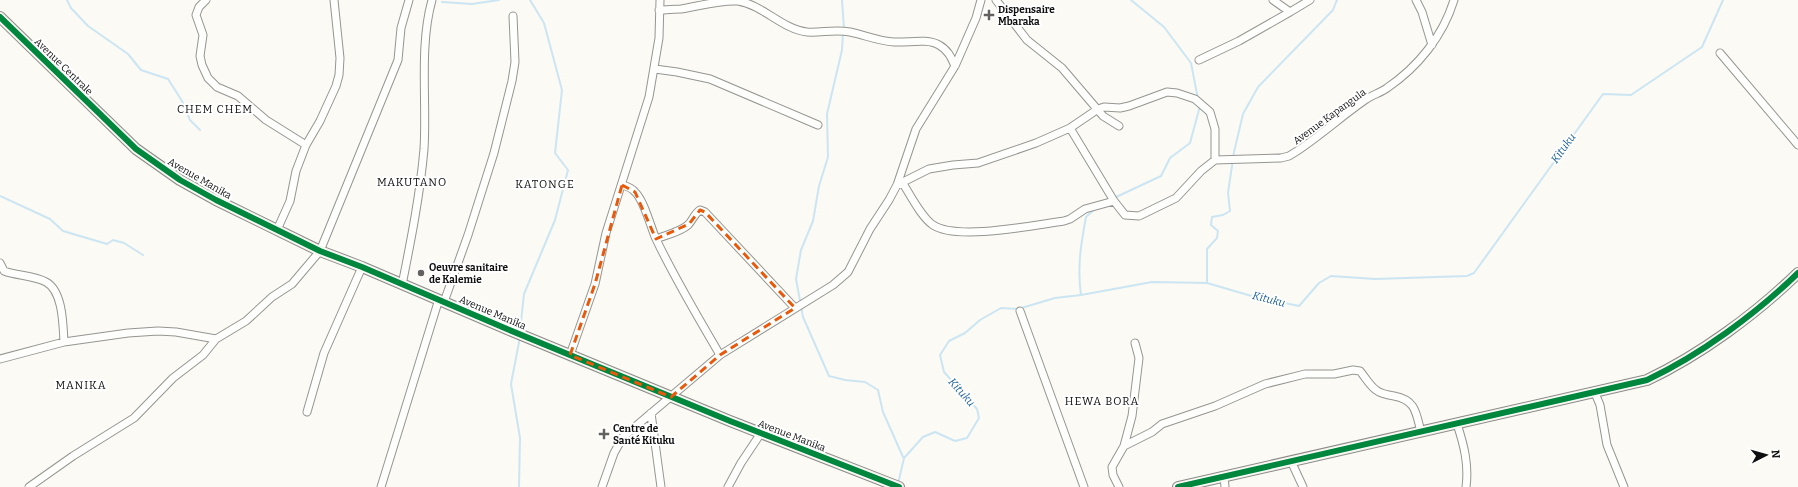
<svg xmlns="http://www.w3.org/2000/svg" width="1798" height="487" viewBox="0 0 1798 487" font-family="Bitter,serif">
	<rect width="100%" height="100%" fill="#fbfaf4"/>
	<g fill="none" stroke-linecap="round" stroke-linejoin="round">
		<path stroke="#cce5f3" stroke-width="2" d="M 67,0 L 71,8 L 88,26 L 128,54 L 141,70 L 168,79 L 182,101 L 190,120 L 200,130
			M 842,0 L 844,29
			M 1131,0 L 1164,27 L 1191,63 L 1198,99
			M 442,2 L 472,4 L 499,0
			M 843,33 L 842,50 L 827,114 L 828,157 L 819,186 L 813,221 L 801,250 L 796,279 L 803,317 L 829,376 L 845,380 L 865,382 L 878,390 L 883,412 L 903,457
			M 0,196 L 50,219 L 63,231 L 107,244 L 113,240 L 124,243 L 143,255
			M 1114,198 L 1161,176 L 1170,158 L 1190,143 L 1200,106
			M 1207,283 L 1207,249 L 1217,238 L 1218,231 L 1211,225 L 1212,217 L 1223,215 L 1230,211 L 1228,193 L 1234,152 L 1243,114 L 1258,87 L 1333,10 L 1337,0
			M 1081,295 C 1077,267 1081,244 1086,217 L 1096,208
			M 520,331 L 524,294 L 555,220 L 568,170 L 555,153 L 562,90 L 544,23 L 530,0
			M 898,484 L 904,458 L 923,437 L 935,432 L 955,441 L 967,438 L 979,418 L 977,409 L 944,372 L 940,355 L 949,341 L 965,333 L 980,320 L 1001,308 L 1018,309 L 1055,298 L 1081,295 L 1152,282 L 1207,283 L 1255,297 L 1299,306 L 1319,283 L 1331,276 L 1375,279 L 1467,276 L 1474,273 L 1603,94 L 1631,95 L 1702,47 L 1723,0
			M 519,487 L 520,438 L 511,384 L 520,337"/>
		<g stroke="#959592" stroke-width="9">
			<path id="street" d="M 206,0 L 199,7 L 196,15 L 203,35 L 200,56 L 202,65 L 208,78 L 217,87 L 238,96 L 266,120 L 306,145
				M 996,0 L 1027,40 L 1062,68 L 1103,116 L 1119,126
				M 1273,0 L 1290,12 L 1310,0
				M 1416,0 L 1422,12 L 1432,45
				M 659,10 C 666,10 674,9 681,9 C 700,6 718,0 738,1 C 763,5 782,29 807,32 C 821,33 835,29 850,32 C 865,35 878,41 894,42 C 908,43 927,38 939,45 C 948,50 951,57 955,66
				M 1720,53 L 1798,145
				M 1199,60 L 1239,41 L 1290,12
				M 655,69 L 677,72 L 710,79 L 818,125
				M 1070,128 L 1114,201 L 1125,215 L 1139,216 L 1176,198 L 1201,171 L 1215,160 L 1281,158 L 1289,156 L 1297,151 C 1321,135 1342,116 1365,100 C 1372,95 1380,93 1387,88 C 1418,67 1443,36 1454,0
				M 902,182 C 910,194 921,217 933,225 C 957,241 1034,225 1064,221 L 1070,219 L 1085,209 L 1114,201
				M 622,185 C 626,186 632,188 635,192 C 644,200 651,228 656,239 C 675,279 698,317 720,355
				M 897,185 L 929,169 L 953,165 L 978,163 L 1036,143 L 1070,128 L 1098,109 L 1104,107 L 1120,108 L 1129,106 L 1167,92 L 1177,93 L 1195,99 L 1210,112 L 1215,129 L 1215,160
				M 277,230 L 290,201 L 296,171 L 306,145 L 320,121 L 336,86 L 339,75 L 340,58 L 334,0
				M 656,239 C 666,235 680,232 688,225 C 693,220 694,214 700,210 L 705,212 L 795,308
				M 0,263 L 4,271 C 17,276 33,275 46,282 C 63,291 63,325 64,342
				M 402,285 C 411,240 420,195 424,149 C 427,102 419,46 432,0
				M 444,302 L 468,235 L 494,153 L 512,81 L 515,62 L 513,16
				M 1020,311 L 1084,487
				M 570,355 L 595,284 L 606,233 L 649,97 L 659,38 L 660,0
				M 0,359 L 64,342 L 128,333 L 158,331 L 176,332 L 216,339 L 246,321 L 272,297 L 292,284 L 320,251 L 398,60 L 401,28 L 409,0
				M 1595,393 L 1600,405 L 1607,445 L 1624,487
				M 307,412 L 324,353 L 362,267
				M 651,413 L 661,487
				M 1457,424 C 1464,445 1469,465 1466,487
				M 1124,446 L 1152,432 L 1162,424 L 1215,406 L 1265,384 L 1305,374 L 1334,374 L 1353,370 L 1360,371 C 1365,377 1370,386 1376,390 C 1381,394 1387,395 1394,396 C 1416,400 1416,413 1421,432
				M 1291,461 L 1303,487
				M 1224,476 L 1225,487
				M 29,487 L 73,456 L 134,418 L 173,378 L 203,355 L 216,339
				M 381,487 L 439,299
				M 602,487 L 614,453 L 623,437 L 720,355 L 833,285 L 848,272 L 870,229 L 889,200 L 897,185 L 916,129 L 955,66 L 976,18 L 981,0
				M 728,487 L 741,463 L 761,433
				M 1119,487 L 1113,475 L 1112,467 L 1124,446 L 1132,416 L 1139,358 L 1135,343"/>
		</g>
		<g stroke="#8c8b89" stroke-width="12">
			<path id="secondary" d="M 0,17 L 136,149 L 180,180 L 216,200 L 320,251 L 362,267 L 507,329 L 730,421 L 899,487
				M 1178,487 L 1647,380 C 1700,355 1756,314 1798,273"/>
		</g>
		<use href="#street" stroke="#fefefd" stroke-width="7"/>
		<use href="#secondary" stroke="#f4f4eb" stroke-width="10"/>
		<g stroke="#fff" stroke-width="8">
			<path id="cycleway" d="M 0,17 L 136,149 L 180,180 L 216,200 L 320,251 L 362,267 L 507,329 L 730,421 L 899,487
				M 1178,487 L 1647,380 C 1700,355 1756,314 1798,273"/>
		</g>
		<use href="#cycleway" stroke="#00873e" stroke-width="6"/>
	</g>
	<path fill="none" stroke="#e8590c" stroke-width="3" stroke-dasharray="8 5" stroke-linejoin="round" d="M 622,185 L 635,192 L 656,239 L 689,224 L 700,210 L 705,212 L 795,308 L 720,355 L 671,397 L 570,355 L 595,284 Z"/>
	<g fill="#62615f" stroke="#fff" stroke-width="1.5">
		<path d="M987 9h4v4h4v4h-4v4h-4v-4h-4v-4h4z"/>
		<circle cx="421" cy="273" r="4"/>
		<path d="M602 428h4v4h4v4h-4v4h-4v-4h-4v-4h4z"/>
	</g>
	<g text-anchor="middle" stroke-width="4" stroke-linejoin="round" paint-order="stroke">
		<g font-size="10" font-weight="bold" fill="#0f0f0f" stroke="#fff" text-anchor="start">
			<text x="998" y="13">Dispensaire<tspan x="998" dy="12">Mbaraka</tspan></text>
			<text x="429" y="271">Oeuvre sanitaire<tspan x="429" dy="12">de Kalemie</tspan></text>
			<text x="613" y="432">Centre de<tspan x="613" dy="12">Santé Kituku</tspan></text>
		</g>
		<g font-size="10" fill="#0f0f0f" stroke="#fff">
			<text transform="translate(64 66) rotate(44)" y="4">Avenue Centrale</text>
			<text transform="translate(1329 116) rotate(-36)" y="4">Avenue Kapangula</text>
			<text transform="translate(200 178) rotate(30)" y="4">Avenue Manika</text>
			<text transform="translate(493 312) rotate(23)" y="4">Avenue Manika</text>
			<text transform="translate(792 435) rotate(21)" y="4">Avenue Manika</text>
		</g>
		<g font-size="11" letter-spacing="1" fill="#0f0f0f" stroke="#fff">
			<text x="215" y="113">CHEM CHEM</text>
			<text x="412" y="186">MAKUTANO</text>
			<text x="545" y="188">KATONGE</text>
			<text x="81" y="389">MANIKA</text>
			<text x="1102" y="405">HEWA BORA</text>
		</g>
		<g font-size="11" font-style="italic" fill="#1e619a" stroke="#fff">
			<text transform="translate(1563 148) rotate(-54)" y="4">Kituku</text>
			<text transform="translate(1269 299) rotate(14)" y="4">Kituku</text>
			<text transform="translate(962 392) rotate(48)" y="4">Kituku</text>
		</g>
	</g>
	<g transform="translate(1766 455) rotate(84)" stroke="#ffffff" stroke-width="3" paint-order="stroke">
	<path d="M0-3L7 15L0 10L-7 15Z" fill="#0f0f0f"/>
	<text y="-6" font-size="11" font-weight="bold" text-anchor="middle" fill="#0f0f0f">N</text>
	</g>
</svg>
